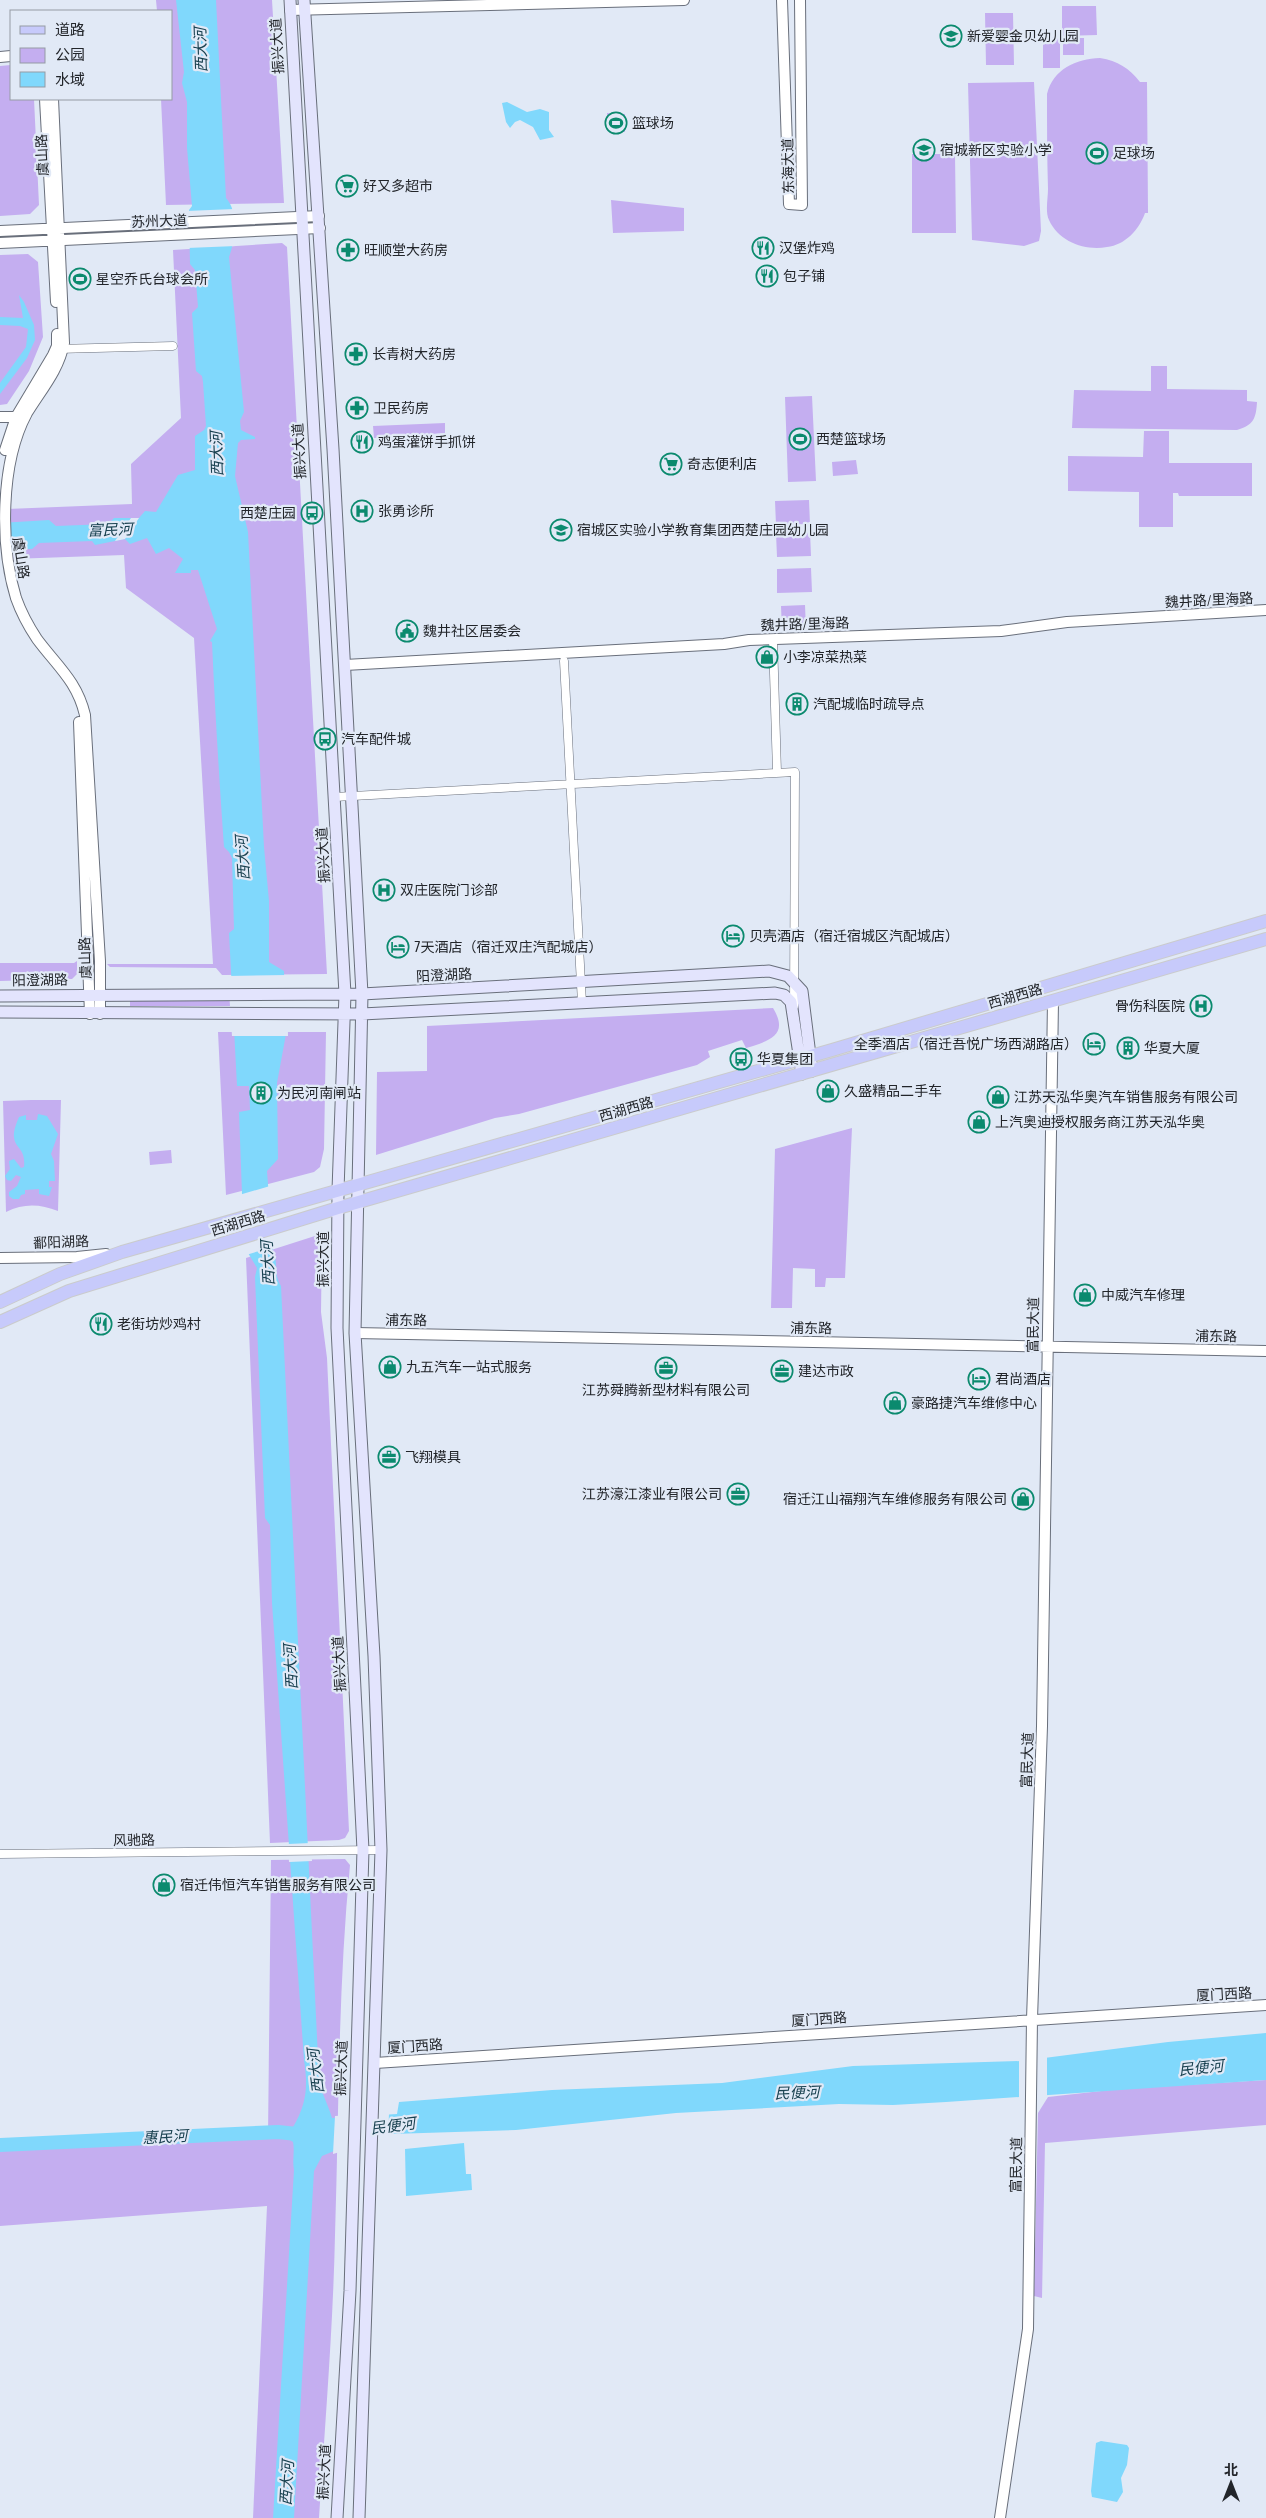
<svg xmlns="http://www.w3.org/2000/svg" width="1266" height="2518" viewBox="0 0 1266 2518" font-family="'Asap Condensed','Noto Sans SC',sans-serif">
	<rect width="100%" height="100%" fill="#e1e9f6"/>
	<path fill="#c4aef0" d="M 156,0 L 272,0 L 284,203 L 166,205 L 161,99 L 171,99 L 171,11 L 157,11 Z
		M 1062,6 L 1096,6 L 1097,35 L 1062,36 Z
		M 985,13 L 1013,13 L 1014,65 L 986,65 Z
		M 1043,37 L 1060,37 L 1060,68 L 1043,68 Z
		M 1063,38 L 1084,38 L 1084,55 L 1063,55 Z
		M 1100,58 C 1118,61 1129,68 1140,82 L 1147,82 L 1148,213 L 1145,213 C 1139,230 1125,245 1107,247 C 1085,251 1059,242 1049,220 C 1045,212 1048,198 1048,189 C 1047,158 1047,126 1047,94 C 1053,69 1076,59 1100,58 Z
		M 11,65 L 11,99 L 34,99 L 39,205 L 30,214 L 0,216 L 0,66 Z
		M 1034,82 L 1041,231 L 1039,241 L 1024,246 L 972,240 L 968,83 Z
		M 607,113 L 625,114 L 625,132 L 607,131 Z
		M 912,154 L 955,154 L 956,233 L 912,233 Z
		M 611,200 L 684,208 L 684,231 L 613,233 Z
		M 282,243 L 287,247 L 327,974 L 222,975 L 216,968 L 110,967 L 107,964 L 213,964 L 194,638 L 126,588 L 124,555 L 11,559 L 7,509 L 132,504 L 131,464 L 181,418 L 173,250 Z
		M 28,254 L 38,262 L 43,337 L 29,371 L 7,404 L 0,405 L 0,255 Z
		M 1151,366 L 1167,366 L 1167,389 L 1247,390 L 1247,401 L 1257,402 C 1256,418 1254,425 1237,430 L 1072,428 L 1074,390 L 1151,391 Z
		M 812,396 L 816,481 L 788,482 L 785,397 Z
		M 445,423 L 445,433 L 374,438 L 373,426 Z
		M 1144,431 L 1169,431 L 1169,463 L 1252,463 L 1252,496 L 1179,496 L 1178,493 L 1173,493 L 1173,527 L 1139,527 L 1139,492 L 1068,491 L 1068,456 L 1143,457 Z
		M 856,460 L 858,474 L 833,476 L 832,462 Z
		M 809,500 L 810,524 L 776,525 L 775,501 Z
		M 810,532 L 811,556 L 777,557 L 776,533 Z
		M 811,568 L 812,592 L 777,593 L 777,569 Z
		M 805,605 L 806,630 L 782,630 L 781,606 Z
		M 77,961 L 77,974 L 72,979 L 0,981 L 0,963 L 74,963 Z
		M 287,1000 L 287,1006 L 130,1006 L 130,1001 Z
		M 773,1008 C 790,1036 768,1041 746,1048 L 742,1040 L 708,1051 L 710,1057 L 697,1065 L 519,1114 L 495,1118 L 376,1155 L 377,1072 L 427,1071 L 427,1026 Z
		M 218,1032 L 326,1032 L 324,1149 L 320,1167 L 314,1172 L 226,1195 Z
		M 31,1100 L 61,1100 L 58,1211 C 40,1204 24,1203 6,1212 L 3,1101 Z
		M 852,1128 L 845,1278 L 826,1278 L 825,1287 L 815,1287 L 815,1269 L 793,1268 L 792,1308 L 771,1308 L 775,1149 Z
		M 171,1150 L 172,1163 L 150,1165 L 149,1152 Z
		M 318,1235 L 322,1239 L 321,1312 L 327,1358 L 349,1831 L 345,1838 L 339,1840 L 270,1843 L 246,1258 Z
		M 345,1859 L 350,1865 C 338,1988 339,2111 335,2235 C 333,2329 325,2424 319,2518 L 253,2518 L 267,2206 L 0,2226 L 0,2150 L 268,2137 L 271,1860 Z
		M 1266,2080 L 1266,2125 L 1045,2143 L 1042,2298 L 1034,2296 L 1038,2113 L 1048,2097 L 1119,2089 Z"/>
	<path fill="#80d8fc" d="M 176,0 L 216,0 L 226,198 C 239,212 235,241 229,257 L 244,412 L 240,421 L 241,430 L 255,437 L 255,439 L 241,440 L 238,443 L 235,476 L 248,532 L 264,847 L 269,901 L 269,962 L 284,971 L 286,1034 L 277,1083 L 278,1159 L 267,1171 L 273,1251 C 279,1265 273,1273 281,1286 L 319,2079 C 321,2093 328,2104 332,2118 L 397,2114 L 399,2102 L 552,2090 L 722,2083 L 853,2066 L 1021,2061 L 1168,2042 L 1266,2033 L 1266,2080 L 946,2102 L 893,2105 L 839,2104 L 676,2113 L 516,2130 L 392,2134 L 334,2151 L 322,2156 L 314,2171 L 294,2518 L 273,2518 L 294,2170 C 292,2160 295,2152 293,2142 L 278,2132 L 293,2127 C 307,2103 308,2086 304,2060 L 272,1603 L 270,1525 L 265,1518 L 255,1277 L 257,1268 L 248,1253 L 242,1194 L 239,1112 L 250,1110 L 249,1086 L 237,1086 L 229,933 L 234,929 L 232,858 L 229,852 L 224,847 C 219,776 215,710 212,642 L 210,641 L 217,629 L 198,570 L 191,570 L 191,573 L 175,573 L 183,559 L 169,548 L 156,554 L 147,538 L 130,544 L 125,539 L 95,545 L 92,541 L 39,543 L 32,549 L 9,549 L 0,523 L 49,520 L 56,526 L 108,524 L 114,518 L 139,518 L 145,511 L 156,512 L 178,475 L 195,470 L 195,436 L 204,430 L 206,426 L 203,382 L 202,376 L 196,371 L 192,313 L 198,307 L 195,270 L 190,264 L 189,210 L 192,206 L 187,148 L 187,102 L 182,83 L 184,72 Z
		M 507,102 L 527,112 L 540,109 L 549,112 L 549,130 L 554,137 L 540,140 L 533,127 L 520,120 L 515,122 L 510,128 L 506,122 L 502,103 Z
		M 19,295 L 24,302 L 34,325 L 35,340 L 27,358 L 0,394 L 0,383 L 26,347 L 28,329 L 20,326 L 0,325 L 0,317 L 23,318 Z
		M 38,1114 L 47,1116 L 58,1134 L 51,1154 L 54,1161 L 55,1181 L 49,1181 L 49,1187 L 52,1187 L 49,1196 L 39,1194 L 39,1189 L 25,1190 L 25,1194 L 21,1195 L 19,1199 L 13,1199 L 9,1196 L 9,1192 L 17,1186 L 21,1177 L 16,1175 L 11,1181 L 7,1180 L 5,1176 L 10,1169 L 9,1161 L 14,1159 L 21,1168 L 24,1167 C 26,1148 15,1149 14,1137 C 13,1131 17,1122 19,1117 L 26,1115 L 26,1120 L 37,1120 Z
		M 464,2143 L 466,2174 L 471,2174 L 472,2190 L 406,2196 L 405,2149 Z
		M 1101,2441 L 1127,2445 L 1129,2448 L 1127,2465 L 1121,2478 L 1123,2492 L 1117,2502 L 1092,2497 L 1091,2491 L 1096,2443 Z"/>
	<path fill="#e1e9f6" d="M 235,209 L 236,246 L 187,248 L 186,211 Z
		M 131,518 L 139,518 L 125,539 L 115,541 Z
		M 287,975 L 288,1036 L 232,1036 L 228,976 Z
		M 270,1186 L 275,1246 L 246,1255 L 239,1195 Z
		M 311,1843 L 312,1861 L 289,1862 L 288,1844 Z
		M 1047,2056 L 1047,2099 L 1019,2101 L 1019,2059 Z
		M 389,2113 L 388,2138 L 333,2154 L 335,2116 Z"/>
	<g fill="none" stroke-linecap="round" stroke-linejoin="round">
		<path stroke="#80d8fc" stroke-width="14" d="M 0,2145 L 278,2132 L 297,2134"/>
		<g stroke="#696f7b" stroke-width="9">
			<path id="minor" d="M 57,349 L 173,346
				M 773,640 L 777,772
				M 564,661 L 582,1003
				M 334,797 L 795,772 L 794,1006
				M 0,1854 L 381,1850"/>
		</g>
		<g stroke="#696f7b" stroke-width="12">
			<path id="tertiary" d="M 782,0 L 789,204 L 802,205 L 800,0
				M 290,10 L 684,0
				M 0,57 L 11,56
				M 45,99 L 56,302
				M 53,99 L 64,343 C 59,370 41,390 27,413 C 0,463 0,546 16,598 C 21,612 29,627 37,639 C 57,666 77,681 85,715 L 100,961 L 100,1014
				M 0,231 L 319,216
				M 0,243 L 320,228
				M 0,417 L 16,417
				M 5,450 L 16,417 L 53,355 L 57,346 L 57,334
				M 345,665 L 724,644 L 749,640 L 1001,631 L 1067,622 L 1266,610
				M 79,722 L 90,1014
				M 0,1258 L 77,1257 L 106,1254
				M 355,1333 L 1266,1351
				M 375,2063 L 1266,2005
				M 1000,2518 L 1028,2329 L 1032,2019 L 1042,1726 L 1053,1001"/>
		</g>
		<g stroke="#696f7b" stroke-width="13">
			<path id="secondary" d="M 290,0 L 345,994 L 338,1190 L 337,1328 L 363,1850 L 350,2291 L 337,2518
				M 304,0 L 333,449 L 362,994 L 355,1333 L 374,1656 L 381,1850 L 359,2518
				M 0,996 L 362,994 L 769,971 L 788,976 L 802,991 L 812,1071
				M 0,1012 L 362,1014 L 775,993 L 784,995 L 791,1002 L 802,1074"/>
		</g>
		<g stroke="#cacbcc" stroke-width="14">
			<path id="primary" d="M 0,1302 L 60,1274 L 122,1252 L 832,1050 L 1266,921
				M 0,1322 L 69,1291 L 338,1208 L 1266,939"/>
		</g>
		<use href="#minor" stroke="#fff" stroke-width="8"/>
		<use href="#tertiary" stroke="#fff" stroke-width="10"/>
		<use href="#secondary" stroke="#e3e4fd" stroke-width="11"/>
		<use href="#primary" stroke="#c7cafb" stroke-width="12"/>
	</g>
	<defs>
		<g id="school-ring" transform="scale(1.125)"><circle r="9.5" fill="#e1e9f6" stroke="#0b8a6e" stroke-width="1.5"/><path d="M0-5L7-2L0 1L-7-2ZM-4 1L0 2.5L4 1V4Q0 6-4 4Z" fill="#0b8a6e"/></g>
		<g id="stadium-ring" transform="scale(1.125)"><circle r="9.5" fill="#e1e9f6" stroke="#0b8a6e" stroke-width="1.5"/><path d="M0-5a6.5 5 0 1 0 0 10a6.5 5 0 1 0 0-10ZM-3.5-1.8h7v3.6h-7Z" fill="#0b8a6e"/></g>
		<g id="supermarket-ring" transform="scale(1.125)"><circle r="9.5" fill="#e1e9f6" stroke="#0b8a6e" stroke-width="1.5"/><path d="M-6-5.5h2.5l.6 2H6L4.5 2H-2.5L-4.4-4H-6ZM-1.5 3.2a1.3 1.3 0 1 0 .1 0ZM3 3.2a1.3 1.3 0 1 0 .1 0Z" fill="#0b8a6e"/></g>
		<g id="restaurant-ring" transform="scale(1.125)"><circle r="9.5" fill="#e1e9f6" stroke="#0b8a6e" stroke-width="1.5"/><path d="M-5-6h1v4h1v-4h1v4h1v-4h1v5L-1.5 .5V6h-2V.5L-5-1ZM5-6V6H3V1.5H1.5Q1.5-4 5-6Z" fill="#0b8a6e"/></g>
		<g id="pharmacy-ring" transform="scale(1.125)"><circle r="9.5" fill="#e1e9f6" stroke="#0b8a6e" stroke-width="1.5"/><path d="M-2-6h4v4h4v4h-4v4h-4v-4h-4v-4h4Z" fill="#0b8a6e"/></g>
		<g id="hospital-ring" transform="scale(1.125)"><circle r="9.5" fill="#e1e9f6" stroke="#0b8a6e" stroke-width="1.5"/><path d="M-5-5h3v3.5h4V-5h3V5h-3V1.5h-4V5h-3Z" fill="#0b8a6e"/></g>
		<g id="bus-ring" transform="scale(1.125)"><circle r="9.5" fill="#e1e9f6" stroke="#0b8a6e" stroke-width="1.5"/><path d="M-5-6H5V4H4V6H2V4H-2V6H-4V4H-5ZM-3.5-4V0h7V-4ZM-3.5 1.2v1.5H-2V1.2ZM2 1.2v1.5H3.5V1.2Z" fill="#0b8a6e"/></g>
		<g id="civic-ring" transform="scale(1.125)"><circle r="9.5" fill="#e1e9f6" stroke="#0b8a6e" stroke-width="1.5"/><path d="M-.6-6.5H3V-4.5H.6V-3L4-1V1h2V6H-6V1h2V-1L-.6-3ZM-1.2 2.5V6h2.4V2.5Z" fill="#0b8a6e"/></g>
		<g id="shop-ring" transform="scale(1.125)"><circle r="9.5" fill="#e1e9f6" stroke="#0b8a6e" stroke-width="1.5"/><path d="M-5-2.5h2.3a2.7 3.5 0 0 1 5.4 0H5L5.5 6h-11ZM-1.5-2.5h3a1.5 2.3 0 0 0-3 0Z" fill="#0b8a6e"/></g>
		<g id="building-ring" transform="scale(1.125)"><circle r="9.5" fill="#e1e9f6" stroke="#0b8a6e" stroke-width="1.5"/><path d="M-4-6H4V6H1V3H-1V6H-4ZM-2.5-4.3h1.7v1.8h-1.7ZM.8-4.3h1.7v1.8H.8ZM-2.5-1h1.7V.8h-1.7ZM.8-1h1.7V.8H.8Z" fill="#0b8a6e"/></g>
		<g id="hotel-ring" transform="scale(1.125)"><circle r="9.5" fill="#e1e9f6" stroke="#0b8a6e" stroke-width="1.5"/><path d="M-6-4.5h1.5V1H6V5H4.5V3h-9V5H-6ZM-4 0a1.8 1.8 0 1 1 3.6 0ZM.5 0V-2.5h3Q6-2.5 6 0Z" fill="#0b8a6e"/></g>
		<g id="office-ring" transform="scale(1.125)"><circle r="9.5" fill="#e1e9f6" stroke="#0b8a6e" stroke-width="1.5"/><path d="M-6-3h4V-5.5h4V-3h4V5H-6ZM-1-4.5V-3h2v-1.5ZM-6 0V1H6V0Z" fill="#0b8a6e"/></g>
	</defs>
	<g fill-rule="evenodd">
		<use href="#school-ring" x="951" y="36"/>
		<use href="#stadium-ring" x="616" y="123"/>
		<use href="#school-ring" x="924" y="150"/>
		<use href="#stadium-ring" x="1097" y="153"/>
		<use href="#supermarket-ring" x="347" y="186"/>
		<use href="#restaurant-ring" x="763" y="248"/>
		<use href="#pharmacy-ring" x="348" y="250"/>
		<use href="#restaurant-ring" x="767" y="276"/>
		<use href="#stadium-ring" x="80" y="279"/>
		<use href="#pharmacy-ring" x="356" y="354"/>
		<use href="#pharmacy-ring" x="357" y="408"/>
		<use href="#stadium-ring" x="800" y="439"/>
		<use href="#restaurant-ring" x="362" y="442"/>
		<use href="#supermarket-ring" x="671" y="464"/>
		<use href="#hospital-ring" x="362" y="511"/>
		<use href="#bus-ring" x="312" y="513"/>
		<use href="#school-ring" x="561" y="530"/>
		<use href="#civic-ring" x="407" y="631"/>
		<use href="#shop-ring" x="767" y="657"/>
		<use href="#building-ring" x="797" y="704"/>
		<use href="#bus-ring" x="325" y="739"/>
		<use href="#hospital-ring" x="384" y="890"/>
		<use href="#hotel-ring" x="733" y="936"/>
		<use href="#hotel-ring" x="398" y="947"/>
		<use href="#hospital-ring" x="1201" y="1006"/>
		<use href="#hotel-ring" x="1094" y="1044"/>
		<use href="#building-ring" x="1128" y="1048"/>
		<use href="#bus-ring" x="741" y="1059"/>
		<use href="#shop-ring" x="828" y="1091"/>
		<use href="#building-ring" x="261" y="1093"/>
		<use href="#shop-ring" x="998" y="1097"/>
		<use href="#shop-ring" x="979" y="1122"/>
		<use href="#shop-ring" x="1085" y="1295"/>
		<use href="#restaurant-ring" x="101" y="1324"/>
		<use href="#shop-ring" x="390" y="1367"/>
		<use href="#office-ring" x="666" y="1368"/>
		<use href="#office-ring" x="782" y="1371"/>
		<use href="#hotel-ring" x="979" y="1379"/>
		<use href="#shop-ring" x="895" y="1403"/>
		<use href="#office-ring" x="389" y="1457"/>
		<use href="#office-ring" x="738" y="1494"/>
		<use href="#shop-ring" x="1023" y="1499"/>
		<use href="#shop-ring" x="164" y="1885"/>
	</g>
	<g text-anchor="middle" stroke-width="4.5" stroke-linejoin="round" paint-order="stroke">
		<g font-size="14" fill="#22252a" stroke="#e1e9f6" text-anchor="start">
			<text x="967" y="41">新爱婴金贝幼儿园</text>
			<text x="632" y="128">篮球场</text>
			<text x="940" y="155">宿城新区实验小学</text>
			<text x="1113" y="158">足球场</text>
			<text x="363" y="191">好又多超市</text>
			<text x="779" y="253">汉堡炸鸡</text>
			<text x="364" y="255">旺顺堂大药房</text>
			<text x="783" y="281">包子铺</text>
			<text x="96" y="284">星空乔氏台球会所</text>
			<text x="372" y="359">长青树大药房</text>
			<text x="373" y="413">卫民药房</text>
			<text x="816" y="444">西楚篮球场</text>
			<text x="378" y="447">鸡蛋灌饼手抓饼</text>
			<text x="687" y="469">奇志便利店</text>
			<text x="378" y="516">张勇诊所</text>
			<text x="296" y="518" text-anchor="end">西楚庄园</text>
			<text x="577" y="535">宿城区实验小学教育集团西楚庄园幼儿园</text>
			<text x="423" y="636">魏井社区居委会</text>
			<text x="783" y="662">小李凉菜热菜</text>
			<text x="813" y="709">汽配城临时疏导点</text>
			<text x="341" y="744">汽车配件城</text>
			<text x="400" y="895">双庄医院门诊部</text>
			<text x="749" y="941">贝壳酒店（宿迁宿城区汽配城店）</text>
			<text x="414" y="952">7天酒店（宿迁双庄汽配城店）</text>
			<text x="1185" y="1011" text-anchor="end">骨伤科医院</text>
			<text x="1078" y="1049" text-anchor="end">全季酒店（宿迁吾悦广场西湖路店）</text>
			<text x="1144" y="1053">华夏大厦</text>
			<text x="757" y="1064">华夏集团</text>
			<text x="844" y="1096">久盛精品二手车</text>
			<text x="277" y="1098">为民河南闸站</text>
			<text x="1014" y="1102">江苏天泓华奥汽车销售服务有限公司</text>
			<text x="995" y="1127">上汽奥迪授权服务商江苏天泓华奥</text>
			<text x="1101" y="1300">中威汽车修理</text>
			<text x="117" y="1329">老街坊炒鸡村</text>
			<text x="406" y="1372">九五汽车一站式服务</text>
			<text x="798" y="1376">建达市政</text>
			<text x="995" y="1384">君尚酒店</text>
			<text x="666" y="1395" text-anchor="middle">江苏舜腾新型材料有限公司</text>
			<text x="911" y="1408">豪路捷汽车维修中心</text>
			<text x="405" y="1462">飞翔模具</text>
			<text x="722" y="1499" text-anchor="end">江苏濠江漆业有限公司</text>
			<text x="1007" y="1504" text-anchor="end">宿迁江山福翔汽车维修服务有限公司</text>
			<text x="180" y="1890">宿迁伟恒汽车销售服务有限公司</text>
		</g>
		<g font-size="14" fill="#22252a" stroke="#e1e9f6">
			<text transform="translate(277 46) rotate(-93)" y="5">振兴大道</text>
			<text transform="translate(42 155) rotate(-93)" y="5">虞山路</text>
			<text transform="translate(788 166) rotate(-91)" y="5">东海大道</text>
			<text transform="translate(159 221) rotate(-2)" y="5">苏州大道</text>
			<text transform="translate(299 451) rotate(-93)" y="5">振兴大道</text>
			<text transform="translate(21 558) rotate(81)" y="5">虞山路</text>
			<text transform="translate(1209 600) rotate(-3)" y="5">魏井路/里海路</text>
			<text transform="translate(805 624) rotate(-2)" y="5">魏井路/里海路</text>
			<text transform="translate(323 855) rotate(-93)" y="5">振兴大道</text>
			<text transform="translate(85 958) rotate(-92)" y="5">虞山路</text>
			<text transform="translate(444 975) rotate(-3)" y="5">阳澄湖路</text>
			<text transform="translate(40 980) rotate(-1)" y="5">阳澄湖路</text>
			<text transform="translate(1015 996) rotate(-16)" y="5">西湖西路</text>
			<text transform="translate(626 1109) rotate(-16)" y="5">西湖西路</text>
			<text transform="translate(238 1223) rotate(-17)" y="5">西湖西路</text>
			<text transform="translate(61 1242) rotate(-2)" y="5">鄱阳湖路</text>
			<text transform="translate(323 1259) rotate(-90)" y="5">振兴大道</text>
			<text transform="translate(406 1320) rotate(1)" y="5">浦东路</text>
			<text transform="translate(1033 1325) rotate(-89)" y="5">富民大道</text>
			<text transform="translate(811 1328) rotate(1)" y="5">浦东路</text>
			<text transform="translate(1216 1336) rotate(1)" y="5">浦东路</text>
			<text transform="translate(339 1664) rotate(-93)" y="5">振兴大道</text>
			<text transform="translate(1027 1760) rotate(-88)" y="5">富民大道</text>
			<text transform="translate(134 1840) rotate(-1)" y="5">风驰路</text>
			<text transform="translate(1224 1994) rotate(-3)" y="5">厦门西路</text>
			<text transform="translate(819 2019) rotate(-4)" y="5">厦门西路</text>
			<text transform="translate(415 2046) rotate(-4)" y="5">厦门西路</text>
			<text transform="translate(341 2068) rotate(-88)" y="5">振兴大道</text>
			<text transform="translate(1016 2165) rotate(-89)" y="5">富民大道</text>
			<text transform="translate(324 2472) rotate(-87)" y="5">振兴大道</text>
		</g>
		<g font-size="15" font-style="italic" fill="#194150" stroke="#e1e9f6">
			<text transform="translate(201 50) rotate(-92)" y="5">西大河</text>
			<text transform="translate(217 454) rotate(-92)" y="5">西大河</text>
			<text transform="translate(110 530) rotate(-2)" y="5">富民河</text>
			<text transform="translate(243 858) rotate(-94)" y="5">西大河</text>
			<text transform="translate(268 1263) rotate(-93)" y="5">西大河</text>
			<text transform="translate(291 1667) rotate(-93)" y="5">西大河</text>
			<text transform="translate(1201 2068) rotate(-6)" y="5">民便河</text>
			<text transform="translate(316 2071) rotate(-97)" y="5">西大河</text>
			<text transform="translate(797 2093) rotate(-2)" y="5">民便河</text>
			<text transform="translate(393 2126) rotate(-7)" y="5">民便河</text>
			<text transform="translate(165 2137) rotate(-3)" y="5">惠民河</text>
			<text transform="translate(287 2483) rotate(-87)" y="5">西大河</text>
		</g>
	</g>
	<rect x="10" y="10" width="162" height="90" fill="#e1e9f6" stroke="#959ba4"/>
	<rect x="20" y="26" width="25" height="8" fill="#c7cafb" stroke="#959ba4"/>
	<text x="55" y="35" font-size="15" fill="#22252a">道路</text>
	<rect x="20" y="48" width="25" height="15" fill="#c4aef0" stroke="#959ba4"/>
	<text x="55" y="60" font-size="15" fill="#22252a">公园</text>
	<rect x="20" y="72" width="25" height="15" fill="#80d8fc" stroke="#959ba4"/>
	<text x="55" y="85" font-size="15" fill="#22252a">水域</text>
	<g transform="translate(1231 2483)" stroke="#e1e9f6" stroke-width="4" paint-order="stroke">
	<path d="M0-4L9 19L0 12L-9 19Z" fill="#22252a"/>
	<text y="-8" font-size="14" font-weight="bold" text-anchor="middle" fill="#22252a">北</text>
	</g>
</svg>
